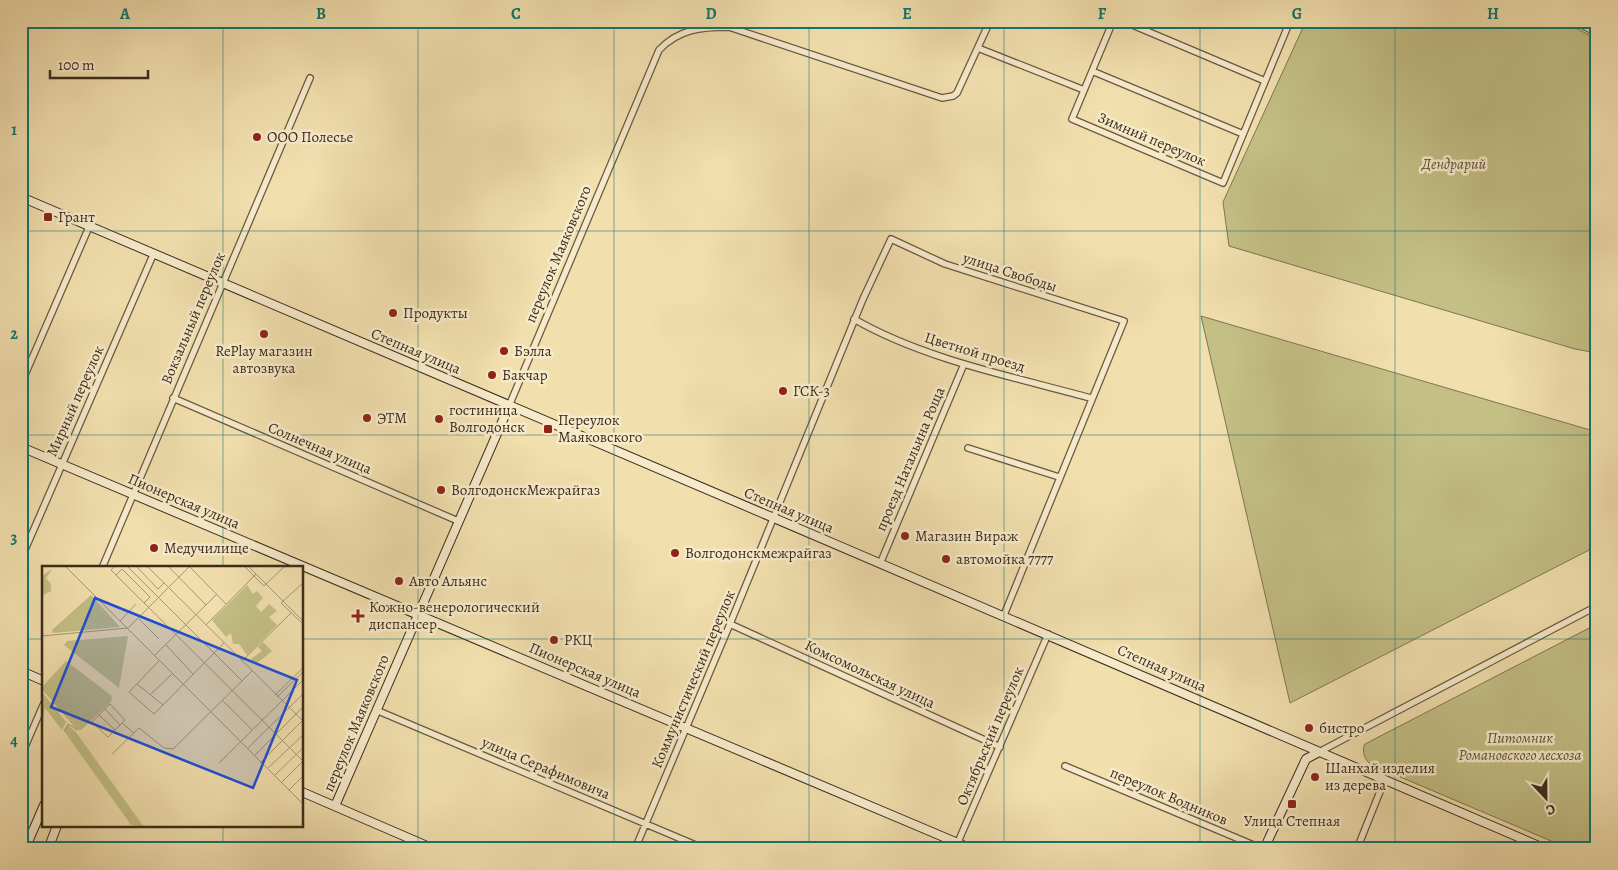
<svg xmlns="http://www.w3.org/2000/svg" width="1618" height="870" viewBox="0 0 1618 870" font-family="Alegreya,serif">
	<rect width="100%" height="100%" fill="#f2dfae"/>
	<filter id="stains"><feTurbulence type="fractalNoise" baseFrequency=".004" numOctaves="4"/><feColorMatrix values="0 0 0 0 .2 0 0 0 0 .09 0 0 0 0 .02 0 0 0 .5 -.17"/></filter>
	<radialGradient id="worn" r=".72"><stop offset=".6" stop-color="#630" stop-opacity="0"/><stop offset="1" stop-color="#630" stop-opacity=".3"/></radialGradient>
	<path fill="#c3bf85" stroke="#7e7650" d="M 1306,21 L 1562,21 L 1597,39 L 1597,353 L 1575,349 L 1229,246 L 1223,202 Z
		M 1201,316 L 1597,432 L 1597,546 L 1290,703 Z
		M 1597,624 L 1597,849 L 1570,849 L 1372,765 C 1365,761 1361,751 1365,744 Z"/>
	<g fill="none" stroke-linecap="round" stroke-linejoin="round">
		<g stroke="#685940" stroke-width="8">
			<path id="street" d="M 1113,21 L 1072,119 L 1223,183 L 1290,21
				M 1123,21 L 1265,81
				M 1574,21 L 1597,33
				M 978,48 L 1084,90
				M 1092,71 L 1243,134
				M 854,319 C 923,359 1014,377 1091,398
				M 21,384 L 89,227
				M 173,398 L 458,521
				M 509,406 L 659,50 C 679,29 701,27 729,27 L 942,98 L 953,96 L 957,93 L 990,21
				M 968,448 L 1059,477
				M 21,559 L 153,255
				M 880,564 L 964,364
				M 102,568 L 310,78
				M 730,624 L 1000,747
				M 376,710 L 705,849
				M 1319,752 L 1597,606
				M 21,756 L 44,703
				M 1065,766 L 1263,849
				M 635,849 L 730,624 L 863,299 L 891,239 L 945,264 L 1124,321 L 1004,615
				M 955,849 L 1048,634
				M 1357,849 L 1385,779"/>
		</g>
		<g stroke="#3a2c1b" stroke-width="10">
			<path id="secondary" d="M 21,197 C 530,414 1038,630 1546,849
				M 21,447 L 972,849
				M 21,671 L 44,681
				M 302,792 L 434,849
				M 335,806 L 509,406
				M 25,849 L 44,805
				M 48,849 L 57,826
				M 1264,849 L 1306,759 L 1319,752"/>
		</g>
		<use href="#street" stroke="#f7eaca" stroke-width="5.5"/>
		<use href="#secondary" stroke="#f7eaca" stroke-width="8"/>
	</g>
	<path fill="none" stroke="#0f766e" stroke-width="1" stroke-opacity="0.55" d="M 223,21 L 223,568M 418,21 L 418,849M 614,21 L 614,849M 809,21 L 809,849M 1004,21 L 1004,849M 1200,21 L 1200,849M 1395,21 L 1395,849M 21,231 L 1597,231M 21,435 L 1597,435M 21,639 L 44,639M 302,639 L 1597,639M 223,826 L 223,849"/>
	<g fill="#8f2418" stroke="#f7eaca" stroke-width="2">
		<circle cx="257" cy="137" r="5"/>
		<rect x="43" y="212" width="10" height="10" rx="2.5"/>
		<circle cx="393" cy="313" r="5"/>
		<circle cx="264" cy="334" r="5"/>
		<circle cx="504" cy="351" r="5"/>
		<circle cx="492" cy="375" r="5"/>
		<circle cx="783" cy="391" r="5"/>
		<circle cx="367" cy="418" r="5"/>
		<circle cx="439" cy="419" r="5"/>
		<rect x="543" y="424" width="10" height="10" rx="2.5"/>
		<circle cx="441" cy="490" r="5"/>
		<circle cx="905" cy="536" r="5"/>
		<circle cx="154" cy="548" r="5"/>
		<circle cx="675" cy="553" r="5"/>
		<circle cx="946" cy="559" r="5"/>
		<circle cx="399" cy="581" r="5"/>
		<path d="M355.5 608.5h5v5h5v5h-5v5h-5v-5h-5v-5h5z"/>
		<circle cx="554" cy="640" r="5"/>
		<circle cx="1309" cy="728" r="5"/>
		<circle cx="1315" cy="777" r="5"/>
		<rect x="1287" y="799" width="10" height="10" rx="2.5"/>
	</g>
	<g text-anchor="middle" stroke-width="5" stroke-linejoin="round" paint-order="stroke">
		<g font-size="15" fill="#3a2c1b" stroke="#f7eaca" text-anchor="start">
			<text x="267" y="142">ООО Полесье</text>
			<text x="58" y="222">Грант</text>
			<text x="403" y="318">Продукты</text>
			<text x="264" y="356" text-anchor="middle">RePlay магазин<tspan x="264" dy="17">автозвука</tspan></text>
			<text x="514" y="356">Бэлла</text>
			<text x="502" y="380">Бакчар</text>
			<text x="793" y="396">ГСК-3</text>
			<text x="449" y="415">гостиница<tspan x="449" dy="17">Волгодонск</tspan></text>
			<text x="377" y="423">ЭТМ</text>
			<text x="558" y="425">Переулок<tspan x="558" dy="17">Маяковского</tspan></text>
			<text x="451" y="495">ВолгодонскМежрайгаз</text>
			<text x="915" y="541">Магазин Вираж</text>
			<text x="164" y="553">Медучилище</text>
			<text x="685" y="558">Волгодонскмежрайгаз</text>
			<text x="956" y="564">автомойка 7777</text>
			<text x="409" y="586">Авто Альянс</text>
			<text x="369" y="612">Кожно-венерологический<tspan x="369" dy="17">диспансер</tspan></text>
			<text x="564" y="645">РКЦ</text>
			<text x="1319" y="733">бистро</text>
			<text x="1325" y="773">Шанхай изделия<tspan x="1325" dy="17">из дерева</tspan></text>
			<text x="1292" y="826" text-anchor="middle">Улица Степная</text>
		</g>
		<g font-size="15" fill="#3a2c1b" stroke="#f7eaca">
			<text transform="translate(1152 139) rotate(23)" y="5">Зимний переулок</text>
			<text transform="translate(558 254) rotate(-67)" y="5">переулок Маяковского</text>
			<text transform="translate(1010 272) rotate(18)" y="5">улица Свободы</text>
			<text transform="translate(193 318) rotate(-67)" y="5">Вокзальный переулок</text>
			<text transform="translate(416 351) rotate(23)" y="5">Степная улица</text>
			<text transform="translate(975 352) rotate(17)" y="5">Цветной проезд</text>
			<text transform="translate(75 401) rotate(-66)" y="5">Мирный переулок</text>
			<text transform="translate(320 448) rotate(23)" y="5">Солнечная улица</text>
			<text transform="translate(910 459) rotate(-67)" y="5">проезд Натальина Роща</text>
			<text transform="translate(184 501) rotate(23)" y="5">Пионерская улица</text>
			<text transform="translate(789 510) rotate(23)" y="5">Степная улица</text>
			<text transform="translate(1162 668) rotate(24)" y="5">Степная улица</text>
			<text transform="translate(585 670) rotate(23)" y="5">Пионерская улица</text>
			<text transform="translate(870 674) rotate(25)" y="5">Комсомольская улица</text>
			<text transform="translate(693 679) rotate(-67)" y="5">Коммунистический переулок</text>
			<text transform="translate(356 723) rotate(-67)" y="5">переулок Маяковского</text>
			<text transform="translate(990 736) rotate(-67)" y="5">Октябрьский переулок</text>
			<text transform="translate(546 768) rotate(23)" y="5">улица Серафимовича</text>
			<text transform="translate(1169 796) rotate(23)" y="5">переулок Водников</text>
		</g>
		<g font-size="15" font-style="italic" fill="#5c5136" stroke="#f7eaca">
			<text x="1454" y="169">Дендрарий</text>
			<text x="1520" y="743">Питомник<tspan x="1520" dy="17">Романовского лесхоза</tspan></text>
		</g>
	</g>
	<g transform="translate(42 566)">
		<rect width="261" height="261" fill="#f2dfae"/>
		<path d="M 10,3 L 4,12 L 9,18 L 9,25 L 0,30 L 0,10 ZM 205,19 L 211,28 L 215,25 L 221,32 L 214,40 L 219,46 L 227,38 L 235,45 L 227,51 L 235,59 L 205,89 L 197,78 L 191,78 L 189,67 L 184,71 L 170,54 ZM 49,29 L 78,61 L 11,67 L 10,64 ZM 86,70 L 77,122 L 22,79 L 25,75 ZM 221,76 L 230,85 L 214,98 L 209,93 L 220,85 L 216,81 ZM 24,95 L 70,130 L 69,136 L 38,165 L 0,121 ZM 0,126 L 24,156 L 20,164 L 3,142 L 0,162 ZM 26,159 L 33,165 L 102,261 L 89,259 L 22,165 Z" fill="#c3bf85"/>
		<path fill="none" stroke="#a89773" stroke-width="1" d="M 23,0 L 262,239M 73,0 L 69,4 L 262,196M 85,0 L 200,115M 94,0 L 116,23 L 122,17M 105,0 L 262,156M 126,0 L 164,39M 147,0 L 184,38M 202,0 L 222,20 L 243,0M 206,0 L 262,56M 74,9 L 80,3 L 108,31 L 102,37M 262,16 L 239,37 L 262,59M 97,53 L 117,73M 78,55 L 94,38M 164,59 L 214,8M 0,70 L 86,62 L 148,0M 124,79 L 151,108M 112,90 L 175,28M 117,95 L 87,126 L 112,148 L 182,77M 200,95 L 249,47M 95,118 L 121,139M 0,122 L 36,164 L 26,158 L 22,165M 109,128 L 130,108M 233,129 L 262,101M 235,131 L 262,105M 180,134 L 210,164M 68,138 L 83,154 L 66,171 L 50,156 ZM 63,143 L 78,159M 57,149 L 73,164M 80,157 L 92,167M 206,182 L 262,127M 70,188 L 97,162 L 122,182 L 131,183 L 210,105M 213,189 L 262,140M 177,197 L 262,113M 218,197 L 260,155M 226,202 L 262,168M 233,209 L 262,181M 240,216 L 261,195M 247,224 L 262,209"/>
		<path fill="#1d4ed8" fill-opacity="0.15" stroke="#1d4ed8" stroke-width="2.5" d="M 53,32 L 255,114 L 211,222 L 9,141 Z"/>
		<rect width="261" height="261" fill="none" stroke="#3a2c1b" stroke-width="2.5"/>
	</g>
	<rect width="1618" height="870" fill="none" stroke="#f2dfae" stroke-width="55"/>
	<g transform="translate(1546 798) rotate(158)" stroke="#f7eaca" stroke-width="4" paint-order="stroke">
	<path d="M0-4L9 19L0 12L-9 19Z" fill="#3a2c1b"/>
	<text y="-8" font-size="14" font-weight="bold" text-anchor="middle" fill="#3a2c1b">С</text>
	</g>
	<path d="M50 70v8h98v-8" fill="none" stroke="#3a2c1b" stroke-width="2.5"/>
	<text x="58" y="70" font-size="15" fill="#3a2c1b" stroke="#f7eaca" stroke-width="4" paint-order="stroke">100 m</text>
	<rect x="28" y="28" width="1562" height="814" fill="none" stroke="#0f766e" stroke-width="2"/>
	<g font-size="16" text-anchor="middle" font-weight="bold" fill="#0f766e">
		<text x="125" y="19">A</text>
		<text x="321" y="19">B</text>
		<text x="516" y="19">C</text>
		<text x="711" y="19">D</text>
		<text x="907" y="19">E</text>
		<text x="1102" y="19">F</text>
		<text x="1297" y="19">G</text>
		<text x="1493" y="19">H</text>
		<text x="14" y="135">1</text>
		<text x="14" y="339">2</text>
		<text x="14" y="543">3</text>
		<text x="14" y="746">4</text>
	</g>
	<rect width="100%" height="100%" filter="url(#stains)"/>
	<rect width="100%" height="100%" fill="url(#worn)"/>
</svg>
